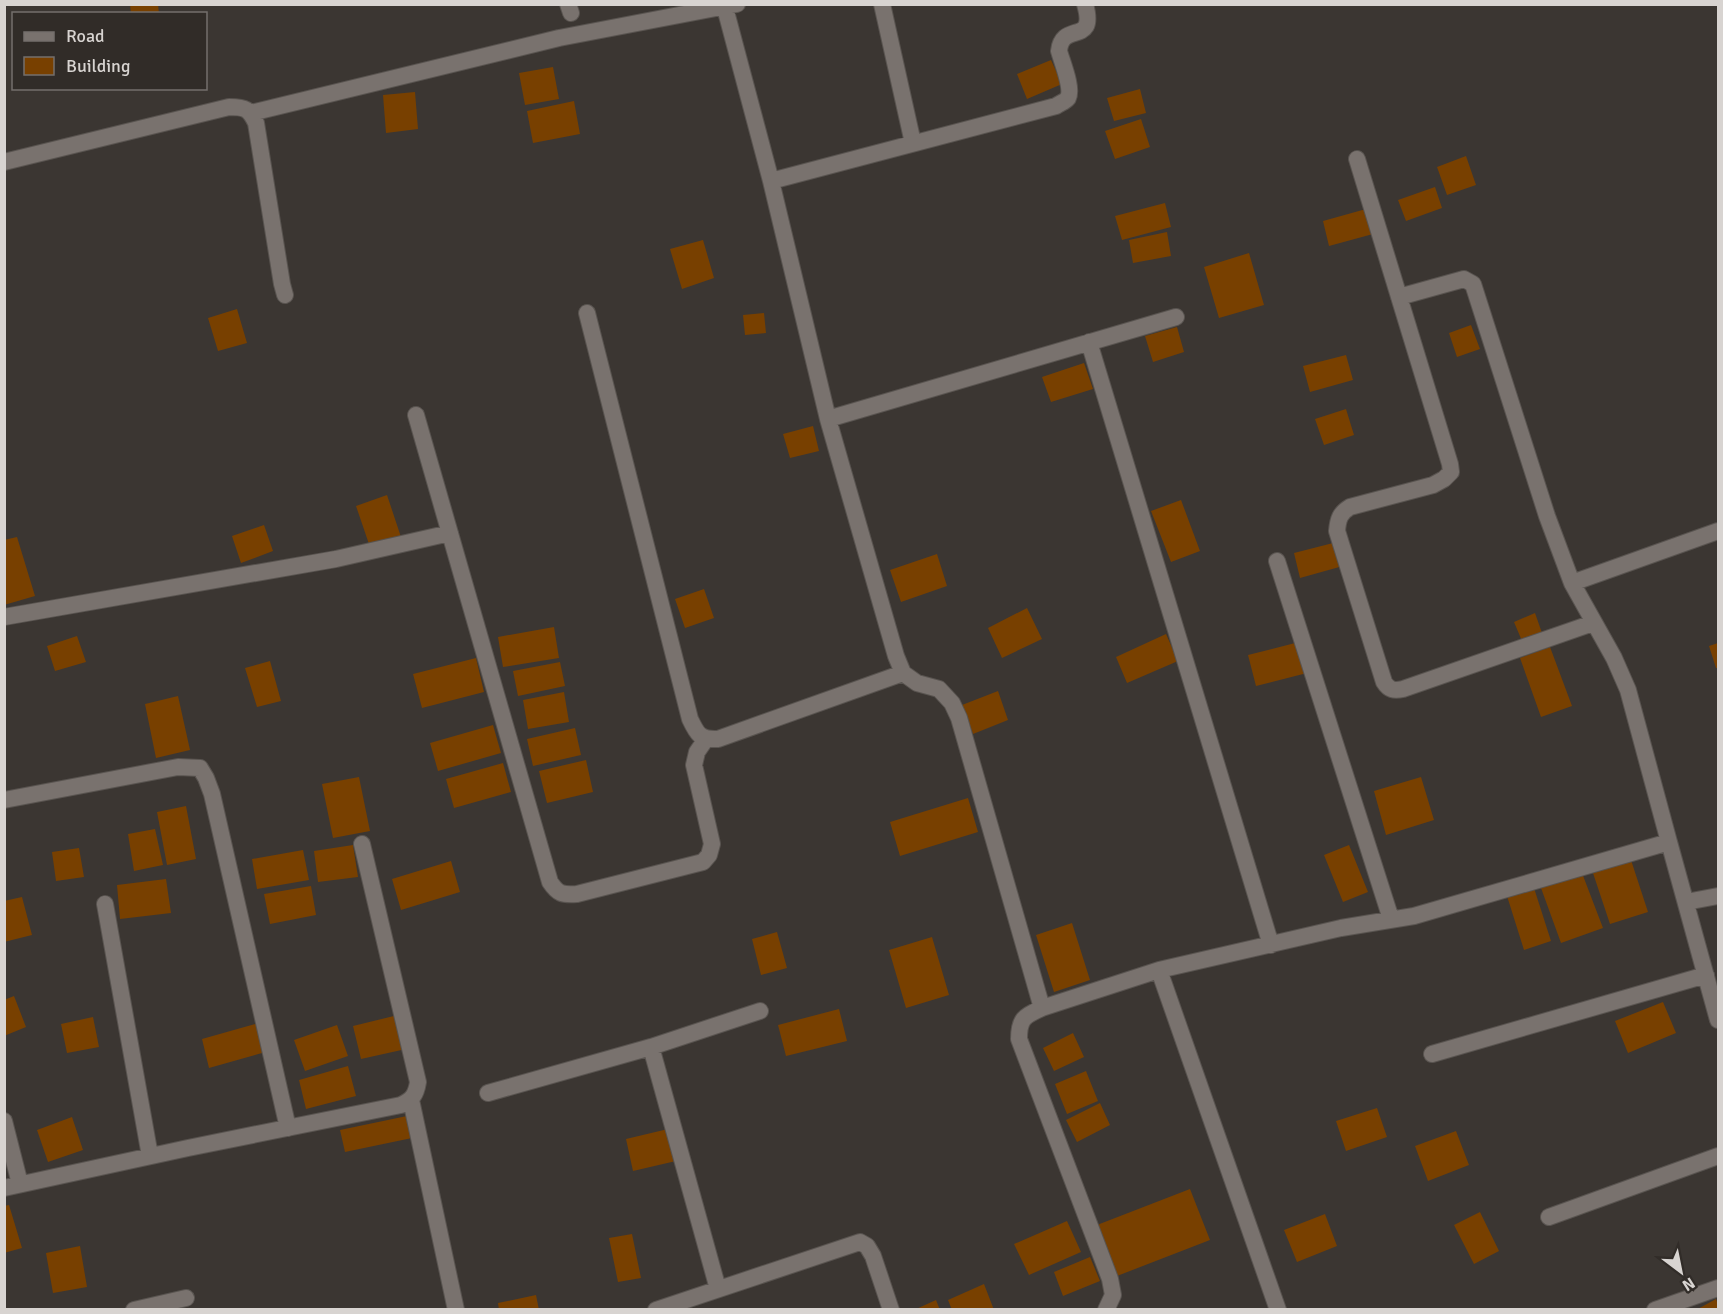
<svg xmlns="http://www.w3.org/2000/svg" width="1723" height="1314" viewBox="0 0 1723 1314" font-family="Signika,sans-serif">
	<rect width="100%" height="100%" fill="#3b3632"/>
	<path fill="#784000" d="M 130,4 L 158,4 L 159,14 L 131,14 Z
		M 1051,60 L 1062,84 L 1027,99 L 1017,74 Z
		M 553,67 L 559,99 L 525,105 L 519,73 Z
		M 1140,89 L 1146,113 L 1114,121 L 1107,98 Z
		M 415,92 L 418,129 L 386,133 L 383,95 Z
		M 574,101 L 580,134 L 533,143 L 527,111 Z
		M 1141,119 L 1150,147 L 1115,159 L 1105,131 Z
		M 1466,156 L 1476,185 L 1447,195 L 1437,167 Z
		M 1435,187 L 1442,208 L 1406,221 L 1398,200 Z
		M 1165,203 L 1171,227 L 1122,240 L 1115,216 Z
		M 1366,209 L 1373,234 L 1329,246 L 1323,221 Z
		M 1167,232 L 1171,256 L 1133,263 L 1129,240 Z
		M 703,240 L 714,278 L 682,289 L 670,249 Z
		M 1249,253 L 1264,305 L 1219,318 L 1204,267 Z
		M 237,309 L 247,343 L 218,351 L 208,318 Z
		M 764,313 L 766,333 L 745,335 L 743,315 Z
		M 1471,325 L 1480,349 L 1457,357 L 1449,333 Z
		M 1177,327 L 1184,352 L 1153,362 L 1145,336 Z
		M 1346,355 L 1353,380 L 1310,392 L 1303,366 Z
		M 1084,363 L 1093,389 L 1051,402 L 1042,377 Z
		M 1346,409 L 1354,435 L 1324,445 L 1315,419 Z
		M 813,426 L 819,451 L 790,458 L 783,434 Z
		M 387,495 L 401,537 L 370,547 L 356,506 Z
		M 1181,500 L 1200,551 L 1171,562 L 1151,511 Z
		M 264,525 L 273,551 L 241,563 L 232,536 Z
		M 17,537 L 35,596 L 4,605 L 4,540 Z
		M 1337,542 L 1343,566 L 1300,578 L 1294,553 Z
		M 937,554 L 947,586 L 901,602 L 890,570 Z
		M 704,589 L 714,618 L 685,628 L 675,599 Z
		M 1027,608 L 1042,639 L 1002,658 L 988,628 Z
		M 1535,613 L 1542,633 L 1522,641 L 1514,622 Z
		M 554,627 L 559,658 L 503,667 L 498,637 Z
		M 1166,634 L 1178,661 L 1127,683 L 1116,657 Z
		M 77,636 L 86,662 L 55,671 L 47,646 Z
		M 1299,642 L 1307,673 L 1256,686 L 1248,655 Z
		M 1718,643 L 1718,668 L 1716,668 L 1709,646 Z
		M 1550,647 L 1572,706 L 1541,717 L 1520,658 Z
		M 476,658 L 484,692 L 422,708 L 413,674 Z
		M 270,661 L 281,701 L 257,707 L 245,668 Z
		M 560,662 L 565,686 L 518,696 L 513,671 Z
		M 998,691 L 1008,720 L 973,734 L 962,705 Z
		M 564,692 L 569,722 L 528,729 L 523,700 Z
		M 178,696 L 190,750 L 156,758 L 145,704 Z
		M 493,725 L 501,753 L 438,771 L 430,743 Z
		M 575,728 L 581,755 L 533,766 L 527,739 Z
		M 586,760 L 593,792 L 547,803 L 539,771 Z
		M 503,763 L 511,792 L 454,808 L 446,779 Z
		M 359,777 L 370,831 L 333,838 L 322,784 Z
		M 1421,777 L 1434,820 L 1386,835 L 1374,791 Z
		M 968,798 L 978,832 L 900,856 L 890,822 Z
		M 186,806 L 196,859 L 167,865 L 157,812 Z
		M 155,829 L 163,865 L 134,871 L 128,834 Z
		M 353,845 L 358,877 L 318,882 L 314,851 Z
		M 1349,845 L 1368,892 L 1343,902 L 1324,855 Z
		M 79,848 L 84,877 L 56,881 L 52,852 Z
		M 303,850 L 309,880 L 257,889 L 252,859 Z
		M 1631,860 L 1648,912 L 1610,924 L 1593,873 Z
		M 451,861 L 460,892 L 401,910 L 392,879 Z
		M 1582,873 L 1603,928 L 1561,943 L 1541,888 Z
		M 166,879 L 171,913 L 120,919 L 117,885 Z
		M 311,886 L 316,915 L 270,924 L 264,894 Z
		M 1534,888 L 1551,941 L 1524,950 L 1507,896 Z
		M 22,897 L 32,935 L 4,942 L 4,901 Z
		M 1072,923 L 1090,980 L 1054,992 L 1036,935 Z
		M 777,932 L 787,968 L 761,975 L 752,939 Z
		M 932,937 L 949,995 L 906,1008 L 889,950 Z
		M 14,996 L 26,1027 L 4,1036 L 4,1000 Z
		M 1663,1002 L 1676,1033 L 1628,1053 L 1615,1021 Z
		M 839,1009 L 847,1041 L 786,1056 L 778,1025 Z
		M 398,1015 L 406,1049 L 361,1059 L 353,1026 Z
		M 93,1017 L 99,1047 L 67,1053 L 61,1024 Z
		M 262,1022 L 269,1051 L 209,1068 L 202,1039 Z
		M 337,1025 L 348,1056 L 305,1071 L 294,1040 Z
		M 1073,1033 L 1084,1057 L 1054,1071 L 1043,1048 Z
		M 348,1066 L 356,1096 L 306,1109 L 299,1080 Z
		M 1086,1071 L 1098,1101 L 1067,1114 L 1055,1084 Z
		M 1100,1103 L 1110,1125 L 1077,1142 L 1066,1120 Z
		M 1377,1108 L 1387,1137 L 1346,1151 L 1336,1121 Z
		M 407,1116 L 412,1138 L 345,1152 L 340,1130 Z
		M 72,1117 L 83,1150 L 48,1162 L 37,1130 Z
		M 668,1129 L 676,1161 L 633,1171 L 626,1139 Z
		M 1456,1131 L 1469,1165 L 1428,1181 L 1415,1146 Z
		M 1190,1189 L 1210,1240 L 1117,1276 L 1097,1225 Z
		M 9,1205 L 22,1248 L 4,1253 L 4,1206 Z
		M 1480,1212 L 1499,1251 L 1474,1264 L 1454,1225 Z
		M 1325,1214 L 1337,1246 L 1297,1262 L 1284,1230 Z
		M 1067,1221 L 1081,1252 L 1029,1275 L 1014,1244 Z
		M 632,1234 L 641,1278 L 618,1282 L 609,1238 Z
		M 80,1246 L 87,1287 L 53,1293 L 46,1253 Z
		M 1090,1257 L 1100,1281 L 1063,1296 L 1054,1272 Z
		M 984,1284 L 994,1310 L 952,1310 L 948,1300 Z
		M 536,1295 L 539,1310 L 499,1310 L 498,1303 Z
		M 1716,1299 L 1718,1305 L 1718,1310 L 1696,1310 Z
		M 936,1300 L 940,1310 L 914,1310 Z"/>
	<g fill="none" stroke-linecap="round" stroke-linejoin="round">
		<g stroke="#595450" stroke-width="18">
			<path id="minor" d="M 568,4 L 571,13
				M 724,4 L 771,181 L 828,419 L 896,656 L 903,673 L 917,683 L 939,689 L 952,703 L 959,718 L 1042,1008
				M 882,4 L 913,143
				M 251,113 L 559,38 L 737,4
				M 1357,159 L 1450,464 L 1451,472 L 1444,479 L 1433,485 L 1350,507 C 1340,513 1338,519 1337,531 L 1384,682 C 1389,690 1394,691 1403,689 L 1593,623
				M 4,162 L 229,107 C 246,107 249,109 256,123 L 282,284 L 285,295
				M 771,181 L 1056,106 C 1060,103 1065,102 1068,98 C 1073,88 1062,62 1059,51 C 1062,20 1097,47 1085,4
				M 587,313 L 690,719 C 697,734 700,740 718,739 L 903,673
				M 1089,342 L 1271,945
				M 416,415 L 550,882 C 558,894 562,895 577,894 L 703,862 L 709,855 L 712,844 L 694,765 L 697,752 L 706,739
				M 828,419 L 1176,317
				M 1277,561 L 1391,919
				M 1572,583 L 1718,531
				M 4,617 L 336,559 L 450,533
				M 4,800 L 178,767 L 200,768 L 206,778 L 212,794 L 288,1128
				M 1669,842 L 1718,1020
				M 1686,902 L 1718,896
				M 105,904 L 150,1156
				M 1159,970 L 1278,1310
				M 651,1047 L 760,1011
				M 1432,1054 L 1706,975
				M 488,1093 L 651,1047 L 718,1289
				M 411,1100 L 456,1310
				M 4,1121 L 20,1184
				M 4,1188 L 188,1148 L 401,1105 C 412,1100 416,1095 418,1082 L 362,844
				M 1549,1217 L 1718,1156
				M 134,1310 L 186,1298
				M 656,1310 L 860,1242 L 867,1246 L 873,1256 L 891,1310
				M 1106,1310 L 1113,1295 L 1110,1279 L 1019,1039 C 1019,1019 1024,1016 1042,1008 L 1159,970 L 1341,928 L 1414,916 L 1669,842 L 1628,690 L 1614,658 L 1572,583 L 1547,516 L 1473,284 L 1464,279 L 1399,297
				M 1655,1310 L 1718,1288"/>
		</g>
		<use href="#minor" stroke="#79726e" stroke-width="16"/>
	</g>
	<rect width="1723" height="1314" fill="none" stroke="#d8d4d1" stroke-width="12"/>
	<rect x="12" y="12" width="195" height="78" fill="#312c28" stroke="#746f6c" stroke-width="1.5"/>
	<rect x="24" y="32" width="30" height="9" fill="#79726e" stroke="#746f6c" stroke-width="1.5"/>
	<text x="66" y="42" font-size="18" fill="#d8d4d1">Road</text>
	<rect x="24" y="57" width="30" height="18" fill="#784000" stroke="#746f6c" stroke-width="1.5"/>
	<text x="66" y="72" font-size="18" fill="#d8d4d1">Building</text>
	<g transform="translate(1681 1272) rotate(148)" stroke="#312c28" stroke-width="4.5" paint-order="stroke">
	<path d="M0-4.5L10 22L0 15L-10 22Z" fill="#d8d4d1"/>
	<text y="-9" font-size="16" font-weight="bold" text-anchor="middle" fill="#d8d4d1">N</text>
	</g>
</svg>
